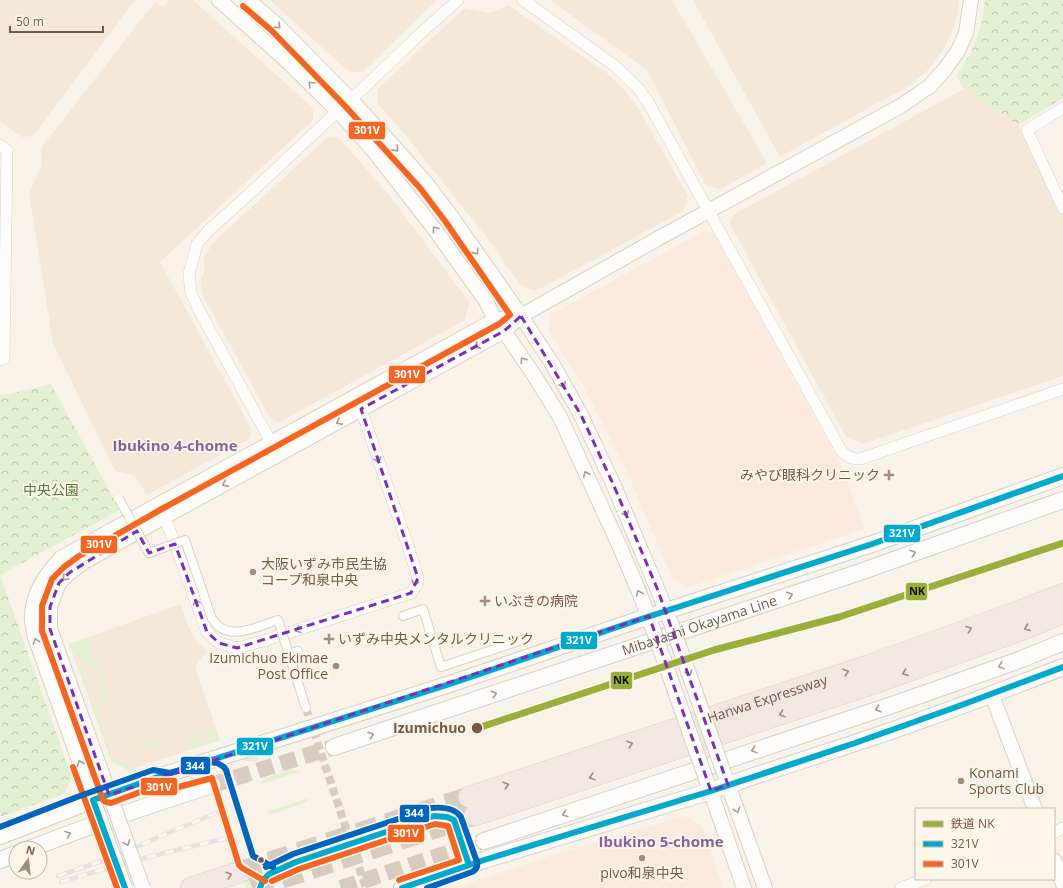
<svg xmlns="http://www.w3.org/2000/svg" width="1063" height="888" viewBox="0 0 1063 888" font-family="'Open Sans','Noto Sans JP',sans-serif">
	<defs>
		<pattern id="forest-crowns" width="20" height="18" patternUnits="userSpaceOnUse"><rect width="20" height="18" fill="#e3efd1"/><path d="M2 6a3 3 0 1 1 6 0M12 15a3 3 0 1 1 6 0" fill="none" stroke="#bdc4ab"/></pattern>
	</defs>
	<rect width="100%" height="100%" fill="#f8f2e8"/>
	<path fill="#f4e7d8" d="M 0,0 L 135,0 L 33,136 L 21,137 L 0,121 Z
		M 169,0 L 193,0 L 313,108 L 313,120 L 160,262 L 252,430 L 249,439 L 147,495 L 134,475 L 115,471 L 53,343 L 29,194 L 41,167 L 42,154 L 41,148 L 155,2 L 163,7 Z
		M 270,0 L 437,0 L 363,72 L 349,72 Z
		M 550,0 L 672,0 L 767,163 L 721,189 L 706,185 L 647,70 Z
		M 693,0 L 959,0 L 956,20 L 951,34 L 944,48 L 938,57 L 926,72 L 910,85 L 780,157 Z
		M 508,5 L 607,73 L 625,91 L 638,108 L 688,196 L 683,211 L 536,291 L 522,287 L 488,239 L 402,131 L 378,104 L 378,88 L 465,8 L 487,13 L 495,11 Z
		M 964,89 L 1018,125 L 1063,218 L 1063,376 L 863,444 L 846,437 L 730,224 L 733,215 Z
		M 337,136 L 388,194 L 469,302 L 465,320 L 280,422 L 271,419 L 205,300 L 200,283 L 205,270 L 204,257 L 214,242 L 328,137 Z
		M 181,604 L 189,628 L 195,639 L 207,651 L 195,667 L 220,740 L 129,770 L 112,762 L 69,644 Z"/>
	<path fill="#fce9de" d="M 704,231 L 713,234 L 843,469 L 864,529 L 689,587 L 673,580 L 627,472 L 586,391 L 548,329 L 552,314 Z
		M 684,816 L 702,825 L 723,888 L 454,888 L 550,856 Z"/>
	<path fill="#e3efd1" d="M 87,638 L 90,645 L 88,646 L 94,662 L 96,662 L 101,677 L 100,678 L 117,730 L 116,730 L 92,666 L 74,656 L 69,644 Z
		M 81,676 L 83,676 L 114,759 L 127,765 L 130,765 L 131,769 L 129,770 L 112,762 Z
		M 215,728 L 220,740 L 211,743 L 206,731 Z
		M 199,733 L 204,745 L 193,749 L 188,737 Z
		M 158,740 L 159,743 L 130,753 L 129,750 Z
		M 258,752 L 260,754 L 258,760 C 253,763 248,761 243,760 L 242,758 Z
		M 293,769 L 299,772 L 261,784 L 263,780 L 265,778 Z
		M 217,789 L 251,888 L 246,888 L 213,791 Z
		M 309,798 L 306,802 L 273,814 L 269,814 L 266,812 Z"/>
	<path fill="url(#forest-crowns)" d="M 985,0 L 1063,0 L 1063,98 L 1018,125 L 964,89 L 956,76 L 971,53 L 982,23 Z
		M 51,384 L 120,510 L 0,575 L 72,778 L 64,794 L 0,817 L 0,396 Z"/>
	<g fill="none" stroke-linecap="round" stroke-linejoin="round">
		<path stroke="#d8cbc0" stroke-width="8" stroke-dasharray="8 4" stroke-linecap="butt" d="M 306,708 L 366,888"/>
		<path stroke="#d8cbc0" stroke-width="16" stroke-dasharray="16 8" stroke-linecap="butt" d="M 212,785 L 334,747
			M 341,888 L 484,841"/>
		<path stroke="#d8cbc0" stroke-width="21" stroke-dasharray="21 10" stroke-linecap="butt" d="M 240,872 L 469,797
			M 252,888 L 475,815"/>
		<g stroke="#d9cfc6" stroke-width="10">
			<path id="pedestrian" d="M 403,616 L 423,609 L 441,667 L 528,638
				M 289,653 L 298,651"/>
		</g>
		<g stroke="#d9cfc6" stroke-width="12">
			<path id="minor" d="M 523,0 L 615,66 L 638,88 L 648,102 L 842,452 C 848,457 852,459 860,459 L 1063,389
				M 351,100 L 420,34 L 458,0
				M 1063,108 L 1027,130 L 1063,208
				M 0,145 L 7,150 L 4,359 L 0,360
				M 271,442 L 200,312 L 191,293 L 189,274 L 197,244 L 209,230 L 247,196 L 338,111
				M 164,517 L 171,533 L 207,632 L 219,643 L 237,648 L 263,641 L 411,593 L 416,586 L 418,578 L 408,546 L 361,409
				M 1054,832 L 1063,828
				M 901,888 L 926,879"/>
		</g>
		<g stroke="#d9cfc6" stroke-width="16">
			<path id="tertiary" d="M 219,0 L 287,61 L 338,111 L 373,150 L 436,231 L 486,301 L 495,320 L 504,331 L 534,375 L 560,417 L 619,545 L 640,594 L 652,627
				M 248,0 L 276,24 L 351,100 L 398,151 L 426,183 L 451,216 L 521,316 L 553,365 L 581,415 L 614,486 L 657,588 L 670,621
				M 992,695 L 1035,809
				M 725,776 L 765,888
				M 707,781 L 744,888
				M 113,804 L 50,629 L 50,607 L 54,596 L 59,583 L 69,573 L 84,562 L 164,517 L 504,331 L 521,316 L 659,238 L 899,107 L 930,86 L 945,69 L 958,51 L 966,33 L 971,0
				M 97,811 L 35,637 C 34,631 32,624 32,618 C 32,594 45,575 61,558 L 495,320 L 521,316
				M 1054,860 L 1063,884"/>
		</g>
		<g stroke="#d8cdc4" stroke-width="18">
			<g id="secondary">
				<path id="s1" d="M 334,747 L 860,572 L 1063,500"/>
				<path d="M 0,836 L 80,805 L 155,778 L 453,683 L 635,621 L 872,544 L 1063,476"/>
				<path d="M 484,841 L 898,703 L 1022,659 L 1063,642"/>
				<path d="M 32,848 C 91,825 151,804 212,785"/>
				<path d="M 0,860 L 16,854"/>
				<path d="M 402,888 L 484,860 L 711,791 C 758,774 807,759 855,743 C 925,720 994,694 1063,667"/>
			</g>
		</g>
		<g stroke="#d9cfc8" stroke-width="22">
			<g id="motorway">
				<path id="s2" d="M 469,797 L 870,665 L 1014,613 L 1063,594"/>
				<path d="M 475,815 L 878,682 L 1021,630 L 1063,613"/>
				<path d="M 191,888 L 240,872"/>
			</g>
		</g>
		<use href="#pedestrian" stroke="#fefdfc" stroke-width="8"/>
		<use href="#minor" stroke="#fefdfc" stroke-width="11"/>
		<use href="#tertiary" stroke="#fefdfc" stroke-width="14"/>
		<use href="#secondary" stroke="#fefdfc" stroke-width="16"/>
		<use href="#motorway" stroke="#f1e8e3" stroke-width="21"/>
		<g stroke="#e4e1e5" stroke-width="4.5">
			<path id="rail" d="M 58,876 L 122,854 L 156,838 L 219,812
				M 61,882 L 124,863 L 227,838"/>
		</g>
		<use href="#rail" stroke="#fff6ea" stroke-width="3" stroke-dasharray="9" stroke-linecap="butt"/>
		<g stroke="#d9cfc6" stroke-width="10" stroke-linecap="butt">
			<path id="pedestrian-bridge" d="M 119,499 L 149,553 L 185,540 L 212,619 C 215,622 218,626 221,628 C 237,638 262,625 278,620 L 306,708"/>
		</g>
		<g stroke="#d9cfc6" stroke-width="16" stroke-linecap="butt">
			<path id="tertiary-bridge" d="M 671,623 L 724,773
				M 653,629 L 706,779
				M 114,807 L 143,888
				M 98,813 L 125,888"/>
		</g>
		<use href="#pedestrian-bridge" stroke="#fefdfc" stroke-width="8"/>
		<use href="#tertiary-bridge" stroke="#fefdfc" stroke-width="14"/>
		<g stroke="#fff6ea" stroke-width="9">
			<path id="bus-1" d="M 93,800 L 155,778 L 453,683 L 635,621 L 872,544 L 1063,476
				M 93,800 L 125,888
				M 260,888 L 263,880 L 269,874 L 296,862 L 434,816 L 447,817 L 454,820 L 469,865
				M 402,888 L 484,860 L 711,791 L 855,743 L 959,706 L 1063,667"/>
		</g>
		<g stroke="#fff6ea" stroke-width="9">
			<path id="bus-2" d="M 243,6 L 271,30 L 345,106 L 420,188 L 445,221 L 510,315 L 499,324 L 160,510 L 79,556 L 64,567 L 52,579 L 42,606 L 42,631 L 103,800 L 106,802 L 111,803 L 156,786 L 171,789 L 212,778 L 239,865 L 242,868 L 265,881
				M 73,767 L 117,888
				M 272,881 L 299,869 L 435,824 L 448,826 L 459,860 L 399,880"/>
		</g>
		<g stroke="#fff6ea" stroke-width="9">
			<path id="bus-3" d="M 0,827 L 77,797 L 153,770 L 170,773 L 209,762 L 217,763 L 224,767 L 226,770 L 253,856 L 273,867
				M 266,867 L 293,854 L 431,808 C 441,807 455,808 461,817 L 477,862 C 478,867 476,870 472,872 L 427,888"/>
		</g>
		<use href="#bus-1" stroke="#00a9ce" stroke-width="6"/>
		<use href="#bus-2" stroke="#f26522" stroke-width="6"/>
		<use href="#bus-3" stroke="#0065bd" stroke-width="6"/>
		<g stroke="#fff6ea" stroke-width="10">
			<path id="rail-1" d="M 475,729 L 714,650 L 839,617 L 1063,543"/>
		</g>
		<use href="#rail-1" stroke="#99af3c" stroke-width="7"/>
	</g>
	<defs><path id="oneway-chevron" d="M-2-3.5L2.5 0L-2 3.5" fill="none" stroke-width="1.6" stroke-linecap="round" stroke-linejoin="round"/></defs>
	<g stroke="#ad998f">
		<use href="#oneway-chevron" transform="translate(278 26) rotate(44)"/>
		<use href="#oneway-chevron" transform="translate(311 84) rotate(-135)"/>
		<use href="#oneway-chevron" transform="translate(396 149) rotate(48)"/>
		<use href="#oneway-chevron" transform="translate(435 229) rotate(-127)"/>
		<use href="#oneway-chevron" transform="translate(476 252) rotate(55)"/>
		<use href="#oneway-chevron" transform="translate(477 346) rotate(151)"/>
		<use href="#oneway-chevron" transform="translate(523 360) rotate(-125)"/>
		<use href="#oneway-chevron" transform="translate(563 385) rotate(61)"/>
		<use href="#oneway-chevron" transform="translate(339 422) rotate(152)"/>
		<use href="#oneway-chevron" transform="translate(378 460) rotate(71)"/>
		<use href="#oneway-chevron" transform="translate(586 474) rotate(-115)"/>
		<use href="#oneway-chevron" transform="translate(225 484) rotate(152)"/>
		<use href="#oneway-chevron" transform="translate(626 514) rotate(67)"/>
		<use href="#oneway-chevron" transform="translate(913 553) rotate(-19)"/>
		<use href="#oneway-chevron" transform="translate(65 578) rotate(133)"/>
		<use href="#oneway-chevron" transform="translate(415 583) rotate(106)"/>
		<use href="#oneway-chevron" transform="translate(639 593) rotate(-112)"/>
		<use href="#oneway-chevron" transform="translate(790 595) rotate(-18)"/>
		<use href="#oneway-chevron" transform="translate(196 602) rotate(-110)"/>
		<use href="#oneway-chevron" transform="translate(298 630) rotate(162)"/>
		<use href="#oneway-chevron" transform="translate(36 641) rotate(-108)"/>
		<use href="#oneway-chevron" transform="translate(1001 666) rotate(161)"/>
		<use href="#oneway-chevron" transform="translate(689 673) rotate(70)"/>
		<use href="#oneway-chevron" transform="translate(494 694) rotate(-18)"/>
		<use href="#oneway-chevron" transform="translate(878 709) rotate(162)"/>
		<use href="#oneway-chevron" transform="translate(371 735) rotate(-18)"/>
		<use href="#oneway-chevron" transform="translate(754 750) rotate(162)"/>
		<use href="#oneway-chevron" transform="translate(80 763) rotate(-110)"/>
		<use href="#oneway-chevron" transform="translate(737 810) rotate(71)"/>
		<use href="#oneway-chevron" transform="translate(565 814) rotate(162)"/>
		<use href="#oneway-chevron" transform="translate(68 834) rotate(-21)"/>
		<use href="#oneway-chevron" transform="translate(127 843) rotate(70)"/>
	</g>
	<g stroke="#a28a7d">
		<use href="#oneway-chevron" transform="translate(1027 628) rotate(158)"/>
		<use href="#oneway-chevron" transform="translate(969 629) rotate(-20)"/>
		<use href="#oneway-chevron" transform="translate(846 672) rotate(-18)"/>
		<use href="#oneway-chevron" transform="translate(905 673) rotate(160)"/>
		<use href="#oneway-chevron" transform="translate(782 714) rotate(162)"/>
		<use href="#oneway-chevron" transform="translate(630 744) rotate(-18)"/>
		<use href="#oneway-chevron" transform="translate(592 777) rotate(162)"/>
		<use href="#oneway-chevron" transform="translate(506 785) rotate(-18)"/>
		<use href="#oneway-chevron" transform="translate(229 875) rotate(-18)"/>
	</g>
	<path fill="none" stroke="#7b2cbf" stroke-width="3" stroke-dasharray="8 5" stroke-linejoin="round" d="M 521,316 L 581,415 L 614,486 L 657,588 L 728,785 L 711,791 L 649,616 L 109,795 L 50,629 L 50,607 L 59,583 L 69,573 L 137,531 L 149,553 L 175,544 L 207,632 L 219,643 L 237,648 L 411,593 L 418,578 L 361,409 L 504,331 Z"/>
	<g fill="#a48d7f" stroke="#fff6ea" stroke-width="1.5">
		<path d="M887 469h4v4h4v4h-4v4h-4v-4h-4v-4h4z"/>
		<circle cx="253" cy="572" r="4"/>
		<path d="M483 595h4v4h4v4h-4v4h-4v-4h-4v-4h4z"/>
		<path d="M327 633h4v4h4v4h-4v4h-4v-4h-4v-4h4z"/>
		<circle cx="336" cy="666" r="4"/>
		<circle cx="961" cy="781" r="4"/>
		<circle cx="642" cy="858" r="4"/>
	</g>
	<g fill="#775746" stroke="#fff6ea" stroke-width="1.5">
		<circle cx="477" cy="728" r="6"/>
		<circle cx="261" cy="860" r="3.5"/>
	</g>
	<g text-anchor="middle" stroke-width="4" stroke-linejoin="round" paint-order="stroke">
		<g font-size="14" fill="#775746" stroke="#fff6ea" text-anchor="start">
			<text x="880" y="480" text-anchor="end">みやび眼科クリニック</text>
			<text x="261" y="569">大阪いずみ市民生協<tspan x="261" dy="16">コープ和泉中央</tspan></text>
			<text x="494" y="606">いぶきの病院</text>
			<text x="338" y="644">いずみ中央メンタルクリニック</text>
			<text x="328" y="663" text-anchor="end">Izumichuo Ekimae<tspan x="328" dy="16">Post Office</tspan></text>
			<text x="969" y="778">Konami<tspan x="969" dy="16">Sports Club</tspan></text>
			<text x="642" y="878" text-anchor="middle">pivo和泉中央</text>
		</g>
		<g font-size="14" fill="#4e783b" stroke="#fff6ea">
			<text x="51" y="495">中央公園</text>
		</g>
		<g font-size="14" fill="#775746" stroke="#fff6ea">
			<text dy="5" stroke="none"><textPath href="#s1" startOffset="385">Mibayashi Okayama Line</textPath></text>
			<text dy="5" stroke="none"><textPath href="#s2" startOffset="314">Hanwa Expressway</textPath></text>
		</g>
		<g font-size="14" font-weight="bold" fill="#775746" stroke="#fff6ea" text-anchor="end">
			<text x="466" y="733">Izumichuo</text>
		</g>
		<g font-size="15" font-weight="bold" fill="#87619b" stroke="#fff6ea">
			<text x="175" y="451">Ibukino 4-chome</text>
			<text x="661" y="847">Ibukino 5-chome</text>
		</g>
	</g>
	<g stroke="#fff6ea" stroke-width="1.5">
		<rect x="348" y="121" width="38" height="19" rx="4" fill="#f26522"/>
		<rect x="388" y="365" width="38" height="19" rx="4" fill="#f26522"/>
		<rect x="883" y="524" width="38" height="19" rx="4" fill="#00a9ce"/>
		<rect x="80" y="535" width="38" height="19" rx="4" fill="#f26522"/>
		<rect x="905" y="582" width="23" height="19" rx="4" fill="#99af3c"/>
		<rect x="560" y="631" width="38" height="19" rx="4" fill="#00a9ce"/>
		<rect x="610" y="671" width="23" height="19" rx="4" fill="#99af3c"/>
		<rect x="236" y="737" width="38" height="19" rx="4" fill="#00a9ce"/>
		<rect x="180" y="756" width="31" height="19" rx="4" fill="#0065bd"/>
		<rect x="140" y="777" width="38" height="19" rx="4" fill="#f26522"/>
		<rect x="399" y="804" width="31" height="19" rx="4" fill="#0065bd"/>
		<rect x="387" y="824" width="38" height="19" rx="4" fill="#f26522"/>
	</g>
	<g font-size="11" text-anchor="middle" font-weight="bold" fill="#fff">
		<text x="367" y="134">301V</text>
		<text x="407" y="378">301V</text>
		<text x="902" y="537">321V</text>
		<text x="99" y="548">301V</text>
		<text x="579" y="644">321V</text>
		<text x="255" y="750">321V</text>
		<text x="195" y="770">344</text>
		<text x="159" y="791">301V</text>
		<text x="414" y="817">344</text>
		<text x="406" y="837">301V</text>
	</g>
	<g font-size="11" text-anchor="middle" font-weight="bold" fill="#111">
		<text x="917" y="595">NK</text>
		<text x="621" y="684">NK</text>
	</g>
	<rect x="915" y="808" width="140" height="72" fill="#fff6ea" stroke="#c9b6a8"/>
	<rect x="923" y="821" width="20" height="6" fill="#99af3c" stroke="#c9b6a8"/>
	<text x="951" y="828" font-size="12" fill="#775746">鉄道 NK</text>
	<rect x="923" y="841" width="20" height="6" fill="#00a9ce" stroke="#c9b6a8"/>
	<text x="951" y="848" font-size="12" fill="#775746">321V</text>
	<rect x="923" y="861" width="20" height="6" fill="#f26522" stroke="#c9b6a8"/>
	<text x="951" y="868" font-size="12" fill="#775746">301V</text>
	<g transform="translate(28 860) rotate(15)"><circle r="19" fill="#fff6ea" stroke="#c9b6a8"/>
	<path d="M0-3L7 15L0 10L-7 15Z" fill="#a48d7f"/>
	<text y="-6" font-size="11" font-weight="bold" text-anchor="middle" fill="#775746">N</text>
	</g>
	<path d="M10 26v6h93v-6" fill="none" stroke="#775746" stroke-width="2"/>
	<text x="16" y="26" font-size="12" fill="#775746" stroke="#fff6ea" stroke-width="3" paint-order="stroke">50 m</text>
</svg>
